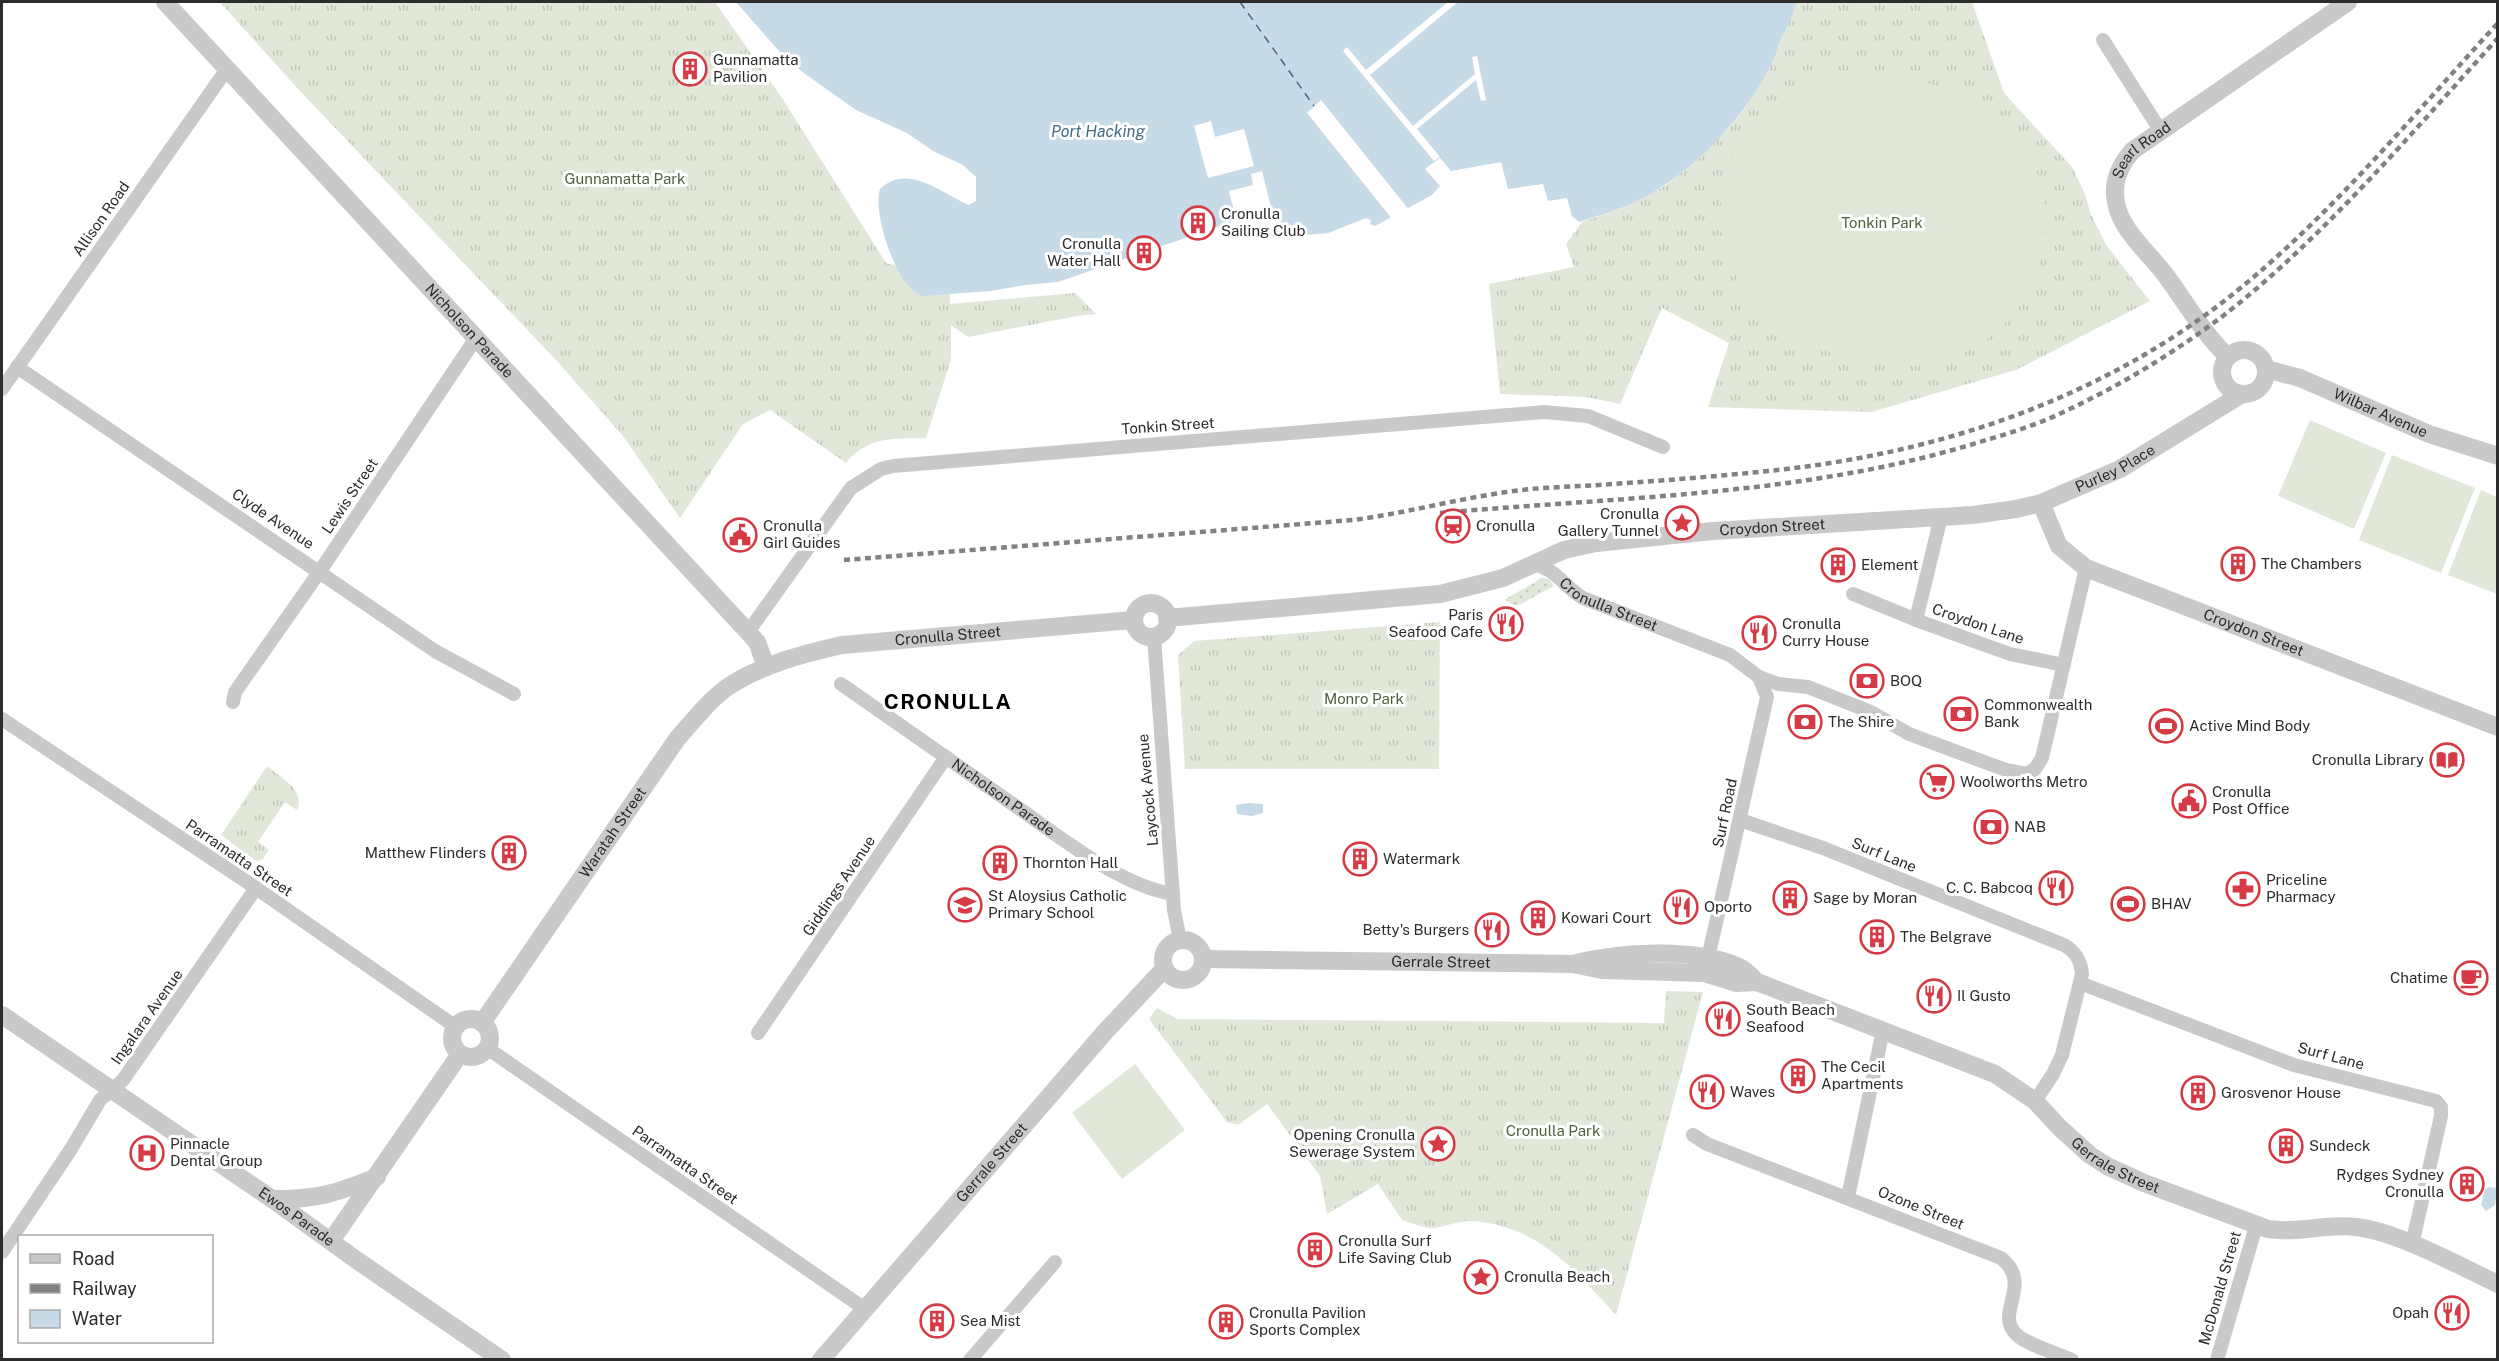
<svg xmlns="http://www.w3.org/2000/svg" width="2499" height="1361" viewBox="0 0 2499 1361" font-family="'Public Sans',sans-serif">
	<defs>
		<pattern id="grass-tufts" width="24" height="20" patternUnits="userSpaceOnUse" patternTransform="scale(1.5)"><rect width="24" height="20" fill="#e1e8da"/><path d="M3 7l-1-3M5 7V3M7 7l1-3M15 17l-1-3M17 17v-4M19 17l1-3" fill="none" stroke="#c1c7bb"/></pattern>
		<pattern id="garden-dots" width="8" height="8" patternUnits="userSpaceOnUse" patternTransform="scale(1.5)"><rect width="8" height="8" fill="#e1e8da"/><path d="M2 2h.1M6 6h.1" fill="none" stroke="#c1c7bb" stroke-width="1.8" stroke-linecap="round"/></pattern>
	</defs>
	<rect width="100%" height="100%" fill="#fff"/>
	<path fill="url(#grass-tufts)" d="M 220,2 L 715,2 L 784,101 L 886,263 L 949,281 L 950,304 L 1075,293 L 1096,314 L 1077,316 L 968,337 L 951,325 L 951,359 L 926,438 C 894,439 869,435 846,463 L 770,410 L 743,424 L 680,518 L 623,436 L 556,360 L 298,89 Z
		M 1797,2 L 1972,2 L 2004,93 L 2072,167 L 2085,194 L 2091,215 L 2107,246 L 2150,301 L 2016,370 L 1871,412 L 1708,407 L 1729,343 L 1662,308 L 1620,404 L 1586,397 L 1500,394 L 1489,284 L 1574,267 L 1566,244 L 1582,222 L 1622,208 L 1663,187 L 1694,163 L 1730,127 L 1745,108 L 1772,63 Z
		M 1440,622 L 1439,769 L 1185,769 L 1178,655 L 1194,641 Z
		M 267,766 C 280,777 306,790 297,810 L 285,802 L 258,842 L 269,850 L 262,860 L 256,861 L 221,835 Z
		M 1666,991 L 1703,992 L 1616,1315 C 1573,1269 1537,1224 1469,1221 C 1457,1221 1445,1227 1433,1228 C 1424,1228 1411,1223 1402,1220 L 1378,1184 L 1327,1214 L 1320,1176 L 1267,1104 L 1238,1125 L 1227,1122 L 1149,1019 L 1157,1008 L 1178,1019 L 1664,1023 Z"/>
	<path fill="url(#garden-dots)" d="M 1542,578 L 1549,579 L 1554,586 L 1519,605 L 1514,605 L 1504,600 Z"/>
	<path fill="#e1e8da" d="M 1855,70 C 1905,72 1972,91 2008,128 C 2088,210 2034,350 1923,365 C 1886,369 1846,361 1813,345 C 1776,327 1745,301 1729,261 C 1722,244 1720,225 1721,208 C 1721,133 1783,77 1855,70 Z
		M 2310,420 L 2386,453 L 2354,529 L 2278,496 Z
		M 2392,455 L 2475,488 L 2441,573 L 2359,540 Z
		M 2481,490 L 2497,497 L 2497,594 L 2448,575 Z
		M 1135,1064 L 1185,1130 L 1122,1179 L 1072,1113 Z"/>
	<path fill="#c7dae7" d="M 736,2 L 1797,2 C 1793,15 1787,27 1781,40 C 1778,48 1775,57 1771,65 C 1744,118 1696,170 1643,198 C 1623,209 1601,215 1579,222 L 1572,216 L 1567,198 L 1548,201 L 1543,184 L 1508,189 L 1501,162 L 1451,171 L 1440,158 L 1425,169 L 1440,186 L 1432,195 L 1375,226 L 1370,224 L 1371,220 L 1366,218 L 1328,233 L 1306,235 L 1294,233 L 1269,217 L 1249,216 L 1058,282 L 1025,285 L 991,291 L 923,296 C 897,290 872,213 880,189 C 907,162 943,194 969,205 L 976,201 L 976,177 L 963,165 L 933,151 L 907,133 L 856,110 L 801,71 L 779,51 Z
		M 1248,803 L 1263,804 L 1263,813 L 1252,816 L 1237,814 L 1236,805 Z
		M 2489,1187 L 2497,1188 L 2495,1205 L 2486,1211 L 2481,1205 L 2485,1189 Z"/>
	<path fill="#fff" d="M 1448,2 L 1458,2 L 1370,75 L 1413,126 L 1475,74 L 1472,57 L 1477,56 L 1486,100 L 1481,101 L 1476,80 L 1417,129 L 1440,157 L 1434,161 L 1343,51 L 1347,47 L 1366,70 Z
		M 1321,100 L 1410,211 L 1393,220 L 1307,113 Z
		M 1211,121 L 1215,137 L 1244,129 L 1254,166 L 1208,178 L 1194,126 Z
		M 1262,171 L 1275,223 L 1263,218 L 1237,224 L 1229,191 L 1253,185 L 1251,174 Z"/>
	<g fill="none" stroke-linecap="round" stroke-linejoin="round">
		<path stroke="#416b86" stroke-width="1.5" stroke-dasharray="8 6" stroke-linecap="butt" d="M 1240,2 L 1314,106"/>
		<g stroke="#c9c9c9" stroke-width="14">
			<path d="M 2103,40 L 2160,130"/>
			<path d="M 17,367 L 435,651 L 514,694"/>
			<path d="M 2,389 L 227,69"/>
			<path id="s1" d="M 1533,564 C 1557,569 1563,586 1583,598 L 1730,655 L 1759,677 L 1778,684 L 1808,687 L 1871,712 L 1909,734 L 2006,770 L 2027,774 L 2035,769 L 2042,758 L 2086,568"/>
			<path d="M 1853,594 L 1924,623 L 2010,654 L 2064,665"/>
			<path d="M 1916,620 L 1941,517"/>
			<path d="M 748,632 L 851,488 L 881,469 L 893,466 L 1544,412 L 1588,416 L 1663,447"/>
			<path d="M 1154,637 L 1174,910 L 1180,940"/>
			<path id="s2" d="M 841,684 C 899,724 957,765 1014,805 C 1059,836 1120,886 1173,894"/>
			<path d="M 233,702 L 235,692 L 320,571 L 476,338"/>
			<path d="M 2,719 L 256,888 L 456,1027"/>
			<path d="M 1740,820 L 1823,848 L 2064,945 C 2076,952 2081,961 2082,974 L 2062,1055 L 2053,1074 L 2035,1101"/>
			<path d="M 1706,967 L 1767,697 L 1759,677"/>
			<path d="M 2080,983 L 2294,1065 L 2436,1101 L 2441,1107 L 2441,1116 L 2412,1245"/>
			<path d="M 758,1033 L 946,757"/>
			<path d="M 487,1048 L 865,1309"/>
			<path d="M 1693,1135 L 1707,1144 L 2001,1258 C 2034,1284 1994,1313 2016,1334 C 2027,1345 2057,1353 2072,1360"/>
			<path d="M 1848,1197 L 1883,1030"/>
			<path d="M 2,1252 L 71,1149 L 100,1100 L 123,1080 L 256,888"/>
			<path d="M 970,1360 L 1055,1262"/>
			<path d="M 2217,1360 L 2256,1226"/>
		</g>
		<g stroke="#c9c9c9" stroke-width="18">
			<path id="s3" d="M 165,2 L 748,632 L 757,642 L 766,667"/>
			<circle cx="2244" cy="372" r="22"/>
			<path id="s4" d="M 2228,357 C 2202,332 2185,301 2164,273 C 2148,252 2120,229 2116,202 C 2112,183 2120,165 2132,151 L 2348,2"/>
			<path id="s5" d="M 2266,369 L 2300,378 L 2429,434 L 2498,456"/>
			<path id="s6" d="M 2041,503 L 2059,546 L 2086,568 L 2498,727"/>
			<circle cx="1151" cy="620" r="17"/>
			<path id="s7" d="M 1167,618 L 1440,594 L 1503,578 L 1564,550 L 1596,543 L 1713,531 L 1973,515 L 2016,509 L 2041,503 L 2120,469 L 2242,394"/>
			<circle cx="1183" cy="960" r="20"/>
			<path id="s8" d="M 1203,959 L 1573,964 L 1602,970 L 1704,973 L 1736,983 L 1757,982"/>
			<path id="s9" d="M 1573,964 C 1618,952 1696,947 1739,967 C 1746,970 1752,977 1757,982 L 1995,1074 L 2035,1101 L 2060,1128 L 2090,1155 L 2107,1166 L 2144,1183 L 2268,1229 C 2298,1234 2327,1223 2356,1227 C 2399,1232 2457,1265 2498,1284"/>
			<path id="s10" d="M 2,1015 L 272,1199 L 355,1259 L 502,1360"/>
			<circle cx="471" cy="1038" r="19"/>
			<path id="s11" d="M 482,1023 L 677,739 C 693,721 709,700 729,686 C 763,664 803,654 842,645 L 1133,620"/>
			<path d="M 272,1199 C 316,1200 337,1193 377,1177"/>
			<path d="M 331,1241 L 460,1054"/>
			<path id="s12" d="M 821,1360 L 1104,1033 L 1164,969"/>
		</g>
		<path stroke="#818181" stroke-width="4.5" stroke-dasharray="6 4.5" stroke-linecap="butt" d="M 1440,513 C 1617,497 1799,496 1970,445 C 1999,436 2029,428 2057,415 C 2121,386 2188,345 2243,300 C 2337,222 2416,128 2498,38
			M 844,560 L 1353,520 C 1407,513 1460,498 1514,491 C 1542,487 1571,487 1599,485 C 1655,481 1712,477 1768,471 C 1938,454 2104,399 2238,290 C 2334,212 2414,114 2498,23"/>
	</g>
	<defs>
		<g id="building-ring" transform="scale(1.725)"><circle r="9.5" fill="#fff" stroke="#d53b45" stroke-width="1.5"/><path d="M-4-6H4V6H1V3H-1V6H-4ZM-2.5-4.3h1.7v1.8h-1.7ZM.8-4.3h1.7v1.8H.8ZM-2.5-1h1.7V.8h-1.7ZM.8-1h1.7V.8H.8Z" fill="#d53b45"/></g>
		<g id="sight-ring" transform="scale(1.725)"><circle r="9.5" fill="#fff" stroke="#d53b45" stroke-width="1.5"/><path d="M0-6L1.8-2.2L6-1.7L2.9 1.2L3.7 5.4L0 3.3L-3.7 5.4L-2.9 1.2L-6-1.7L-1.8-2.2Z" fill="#d53b45"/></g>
		<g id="station-ring" transform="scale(1.725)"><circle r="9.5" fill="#fff" stroke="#d53b45" stroke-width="1.5"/><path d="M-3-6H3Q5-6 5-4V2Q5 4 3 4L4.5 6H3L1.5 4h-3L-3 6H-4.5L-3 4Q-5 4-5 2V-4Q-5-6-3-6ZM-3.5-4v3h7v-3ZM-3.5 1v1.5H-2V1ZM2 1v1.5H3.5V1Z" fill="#d53b45"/></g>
		<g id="civic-ring" transform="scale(1.725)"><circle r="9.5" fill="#fff" stroke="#d53b45" stroke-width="1.5"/><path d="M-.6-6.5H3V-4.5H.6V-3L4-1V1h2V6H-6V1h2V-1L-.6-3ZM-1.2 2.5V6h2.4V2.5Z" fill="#d53b45"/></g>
		<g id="restaurant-ring" transform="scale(1.725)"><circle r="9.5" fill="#fff" stroke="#d53b45" stroke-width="1.5"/><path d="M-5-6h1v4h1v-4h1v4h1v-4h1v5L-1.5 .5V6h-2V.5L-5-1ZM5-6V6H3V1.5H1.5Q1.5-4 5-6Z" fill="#d53b45"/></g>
		<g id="bank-ring" transform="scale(1.725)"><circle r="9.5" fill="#fff" stroke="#d53b45" stroke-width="1.5"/><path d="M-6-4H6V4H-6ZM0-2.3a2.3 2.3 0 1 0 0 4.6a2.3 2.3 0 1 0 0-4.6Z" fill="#d53b45"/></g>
		<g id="stadium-ring" transform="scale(1.725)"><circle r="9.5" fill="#fff" stroke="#d53b45" stroke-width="1.5"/><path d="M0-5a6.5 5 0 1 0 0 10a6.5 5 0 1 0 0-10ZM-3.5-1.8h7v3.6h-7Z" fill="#d53b45"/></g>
		<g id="library-ring" transform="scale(1.725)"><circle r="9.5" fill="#fff" stroke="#d53b45" stroke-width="1.5"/><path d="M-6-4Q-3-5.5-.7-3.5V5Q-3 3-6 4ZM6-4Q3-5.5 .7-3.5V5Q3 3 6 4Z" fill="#d53b45"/></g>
		<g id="supermarket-ring" transform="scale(1.725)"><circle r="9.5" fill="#fff" stroke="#d53b45" stroke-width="1.5"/><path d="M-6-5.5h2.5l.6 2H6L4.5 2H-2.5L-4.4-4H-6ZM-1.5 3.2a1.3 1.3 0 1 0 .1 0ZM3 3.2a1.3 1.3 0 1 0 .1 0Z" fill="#d53b45"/></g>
		<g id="pharmacy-ring" transform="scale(1.725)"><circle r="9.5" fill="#fff" stroke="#d53b45" stroke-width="1.5"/><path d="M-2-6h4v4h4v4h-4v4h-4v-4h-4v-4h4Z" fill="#d53b45"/></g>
		<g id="school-ring" transform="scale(1.725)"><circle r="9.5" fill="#fff" stroke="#d53b45" stroke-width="1.5"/><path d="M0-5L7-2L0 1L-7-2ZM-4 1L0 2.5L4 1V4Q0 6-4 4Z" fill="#d53b45"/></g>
		<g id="cafe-ring" transform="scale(1.725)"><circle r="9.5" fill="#fff" stroke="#d53b45" stroke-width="1.5"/><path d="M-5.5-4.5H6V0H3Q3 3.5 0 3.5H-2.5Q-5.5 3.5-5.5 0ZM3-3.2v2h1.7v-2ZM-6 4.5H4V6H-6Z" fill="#d53b45"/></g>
		<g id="hospital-ring" transform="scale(1.725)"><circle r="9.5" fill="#fff" stroke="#d53b45" stroke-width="1.5"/><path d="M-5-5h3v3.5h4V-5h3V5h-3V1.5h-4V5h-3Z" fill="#d53b45"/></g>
	</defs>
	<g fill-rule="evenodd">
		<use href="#building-ring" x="690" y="69"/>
		<use href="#building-ring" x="1198" y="223"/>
		<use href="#building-ring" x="1144" y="253"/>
		<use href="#sight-ring" x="1682" y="523"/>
		<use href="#station-ring" x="1453" y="526"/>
		<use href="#civic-ring" x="740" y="535"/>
		<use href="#building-ring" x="2238" y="564"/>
		<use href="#building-ring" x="1838" y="565"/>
		<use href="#restaurant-ring" x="1506" y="624"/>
		<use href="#restaurant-ring" x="1759" y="633"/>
		<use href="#bank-ring" x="1867" y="681"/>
		<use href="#bank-ring" x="1961" y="714"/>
		<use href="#bank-ring" x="1805" y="722"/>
		<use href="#stadium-ring" x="2166" y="726"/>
		<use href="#library-ring" x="2447" y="760"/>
		<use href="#supermarket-ring" x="1937" y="782"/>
		<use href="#civic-ring" x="2189" y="801"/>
		<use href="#bank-ring" x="1991" y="827"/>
		<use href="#building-ring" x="509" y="853"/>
		<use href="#building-ring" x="1360" y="859"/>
		<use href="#building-ring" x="1000" y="863"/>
		<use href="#restaurant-ring" x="2056" y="888"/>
		<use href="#pharmacy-ring" x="2243" y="889"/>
		<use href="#building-ring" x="1790" y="898"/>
		<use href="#stadium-ring" x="2128" y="904"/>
		<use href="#school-ring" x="965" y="905"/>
		<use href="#restaurant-ring" x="1681" y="907"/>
		<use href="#building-ring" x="1538" y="918"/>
		<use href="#restaurant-ring" x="1492" y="930"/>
		<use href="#building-ring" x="1877" y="937"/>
		<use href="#cafe-ring" x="2471" y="978"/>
		<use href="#restaurant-ring" x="1934" y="996"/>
		<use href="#restaurant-ring" x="1723" y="1019"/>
		<use href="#building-ring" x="1798" y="1076"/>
		<use href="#restaurant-ring" x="1707" y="1092"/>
		<use href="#building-ring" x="2198" y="1093"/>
		<use href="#sight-ring" x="1438" y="1144"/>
		<use href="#building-ring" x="2286" y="1146"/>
		<use href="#hospital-ring" x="147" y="1153"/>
		<use href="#building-ring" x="2467" y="1184"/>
		<use href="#building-ring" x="1315" y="1250"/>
		<use href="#sight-ring" x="1481" y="1277"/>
		<use href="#restaurant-ring" x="2452" y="1313"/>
		<use href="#building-ring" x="937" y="1321"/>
		<use href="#building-ring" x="1226" y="1322"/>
	</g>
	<g text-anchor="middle" stroke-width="6" stroke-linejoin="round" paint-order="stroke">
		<g font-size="15" fill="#2c2c2c" stroke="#fff" text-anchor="start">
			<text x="713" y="65">Gunnamatta<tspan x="713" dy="17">Pavilion</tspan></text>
			<text x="1221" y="219">Cronulla<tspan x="1221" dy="17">Sailing Club</tspan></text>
			<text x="1121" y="249" text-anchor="end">Cronulla<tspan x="1121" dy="17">Water Hall</tspan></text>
			<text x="1659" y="519" text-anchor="end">Cronulla<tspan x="1659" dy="17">Gallery Tunnel</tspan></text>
			<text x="763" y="531">Cronulla<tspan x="763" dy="17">Girl Guides</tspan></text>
			<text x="1476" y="531">Cronulla</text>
			<text x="2261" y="569">The Chambers</text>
			<text x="1861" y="570">Element</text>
			<text x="1483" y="620" text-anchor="end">Paris<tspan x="1483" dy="17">Seafood Cafe</tspan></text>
			<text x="1782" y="629">Cronulla<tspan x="1782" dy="17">Curry House</tspan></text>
			<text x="1890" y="686">BOQ</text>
			<text x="1984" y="710">Commonwealth<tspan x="1984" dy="17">Bank</tspan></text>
			<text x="1828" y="727">The Shire</text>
			<text x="2189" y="731">Active Mind Body</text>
			<text x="2424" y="765" text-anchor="end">Cronulla Library</text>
			<text x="1960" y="787">Woolworths Metro</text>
			<text x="2212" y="797">Cronulla<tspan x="2212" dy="17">Post Office</tspan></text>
			<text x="2014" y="832">NAB</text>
			<text x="486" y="858" text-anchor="end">Matthew Flinders</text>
			<text x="1383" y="864">Watermark</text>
			<text x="1023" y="868">Thornton Hall</text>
			<text x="2266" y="885">Priceline<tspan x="2266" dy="17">Pharmacy</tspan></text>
			<text x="2033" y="893" text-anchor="end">C. C. Babcoq</text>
			<text x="988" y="901">St Aloysius Catholic<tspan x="988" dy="17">Primary School</tspan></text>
			<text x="1813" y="903">Sage by Moran</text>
			<text x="2151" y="909">BHAV</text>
			<text x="1704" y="912">Oporto</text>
			<text x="1561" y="923">Kowari Court</text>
			<text x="1469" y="935" text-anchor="end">Betty's Burgers</text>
			<text x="1900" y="942">The Belgrave</text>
			<text x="2448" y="983" text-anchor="end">Chatime</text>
			<text x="1957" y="1001">Il Gusto</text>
			<text x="1746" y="1015">South Beach<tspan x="1746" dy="17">Seafood</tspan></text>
			<text x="1821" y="1072">The Cecil<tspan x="1821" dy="17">Apartments</tspan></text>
			<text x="1730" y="1097">Waves</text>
			<text x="2221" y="1098">Grosvenor House</text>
			<text x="1415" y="1140" text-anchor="end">Opening Cronulla<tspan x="1415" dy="17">Sewerage System</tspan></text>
			<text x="170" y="1149">Pinnacle<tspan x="170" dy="17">Dental Group</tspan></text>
			<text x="2309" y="1151">Sundeck</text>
			<text x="2444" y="1180" text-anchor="end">Rydges Sydney<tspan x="2444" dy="17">Cronulla</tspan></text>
			<text x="1338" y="1246">Cronulla Surf<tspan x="1338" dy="17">Life Saving Club</tspan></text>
			<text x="1504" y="1282">Cronulla Beach</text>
			<text x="1249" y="1318">Cronulla Pavilion<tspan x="1249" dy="17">Sports Complex</tspan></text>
			<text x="2429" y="1318" text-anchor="end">Opah</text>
			<text x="960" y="1326">Sea Mist</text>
		</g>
		<g font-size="15" fill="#2c2c2c" stroke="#fff">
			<text dy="5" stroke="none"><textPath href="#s4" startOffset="255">Searl Road</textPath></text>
			<text transform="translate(101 219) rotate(-55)" y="5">Allison Road</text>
			<text dy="5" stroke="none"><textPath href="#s3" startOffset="448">Nicholson Parade</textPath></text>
			<text dy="5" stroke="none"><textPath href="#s5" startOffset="123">Wilbar Avenue</textPath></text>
			<text transform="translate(1168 426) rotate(-4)" y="5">Tonkin Street</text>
			<text dy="5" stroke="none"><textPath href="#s7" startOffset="968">Purley Place</textPath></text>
			<text transform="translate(350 496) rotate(-56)" y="5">Lewis Street</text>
			<text transform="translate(273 519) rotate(34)" y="5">Clyde Avenue</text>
			<text dy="5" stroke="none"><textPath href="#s7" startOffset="616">Croydon Street</textPath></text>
			<text dy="5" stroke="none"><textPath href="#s1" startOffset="87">Cronulla Street</textPath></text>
			<text transform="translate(1978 624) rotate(19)" y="5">Croydon Lane</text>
			<text dy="5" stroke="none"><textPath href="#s6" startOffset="261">Croydon Street</textPath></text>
			<text dy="5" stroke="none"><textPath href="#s11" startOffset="646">Cronulla Street</textPath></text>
			<text transform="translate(1148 790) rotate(-95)" y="5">Laycock Avenue</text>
			<text dy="5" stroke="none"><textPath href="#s2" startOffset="198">Nicholson Parade</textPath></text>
			<text transform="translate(1725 813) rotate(-78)" y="5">Surf Road</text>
			<text dy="5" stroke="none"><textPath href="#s11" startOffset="231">Waratah Street</textPath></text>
			<text transform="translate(1884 855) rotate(22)" y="5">Surf Lane</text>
			<text transform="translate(239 858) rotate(34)" y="5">Parramatta Street</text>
			<text transform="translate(839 886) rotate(-56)" y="5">Giddings Avenue</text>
			<text dy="5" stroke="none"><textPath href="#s8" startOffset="238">Gerrale Street</textPath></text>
			<text transform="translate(147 1017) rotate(-55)" y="5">Ingalara Avenue</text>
			<text transform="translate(2331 1056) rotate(15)" y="5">Surf Lane</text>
			<text dy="5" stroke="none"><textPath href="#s12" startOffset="261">Gerrale Street</textPath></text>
			<text dy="5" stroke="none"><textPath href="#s9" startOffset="600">Gerrale Street</textPath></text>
			<text transform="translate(685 1165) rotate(35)" y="5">Parramatta Street</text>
			<text transform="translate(1921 1208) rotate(22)" y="5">Ozone Street</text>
			<text dy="5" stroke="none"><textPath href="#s10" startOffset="357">Ewos Parade</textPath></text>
			<text transform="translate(2220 1288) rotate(-74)" y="5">McDonald Street</text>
		</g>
		<g font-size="15" fill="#4f633d" stroke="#fff">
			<text x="625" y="184">Gunnamatta Park</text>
			<text x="1882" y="228">Tonkin Park</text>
			<text x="1364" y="704">Monro Park</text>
			<text x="1553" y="1136">Cronulla Park</text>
		</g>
		<g font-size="16" font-style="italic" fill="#416b86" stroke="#fff">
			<text x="1098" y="137">Port Hacking</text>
		</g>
		<g font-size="21" font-weight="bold" letter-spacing="1.5" fill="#000" stroke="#fff">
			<text x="948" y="709">CRONULLA</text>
		</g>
	</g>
	<rect width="2499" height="1361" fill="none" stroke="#2c2c2c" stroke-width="6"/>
	<rect x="18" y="1235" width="195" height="108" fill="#ffffff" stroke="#ababab" stroke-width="1.5"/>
	<rect x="30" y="1254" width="30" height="9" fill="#c9c9c9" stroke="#ababab" stroke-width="1.5"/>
	<text x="72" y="1265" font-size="18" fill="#2c2c2c">Road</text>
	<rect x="30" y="1284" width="30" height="9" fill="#818181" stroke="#ababab" stroke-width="1.5"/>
	<text x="72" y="1295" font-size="18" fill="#2c2c2c">Railway</text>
	<rect x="30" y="1310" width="30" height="18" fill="#c7dae7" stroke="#ababab" stroke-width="1.5"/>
	<text x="72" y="1325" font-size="18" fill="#2c2c2c">Water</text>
</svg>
